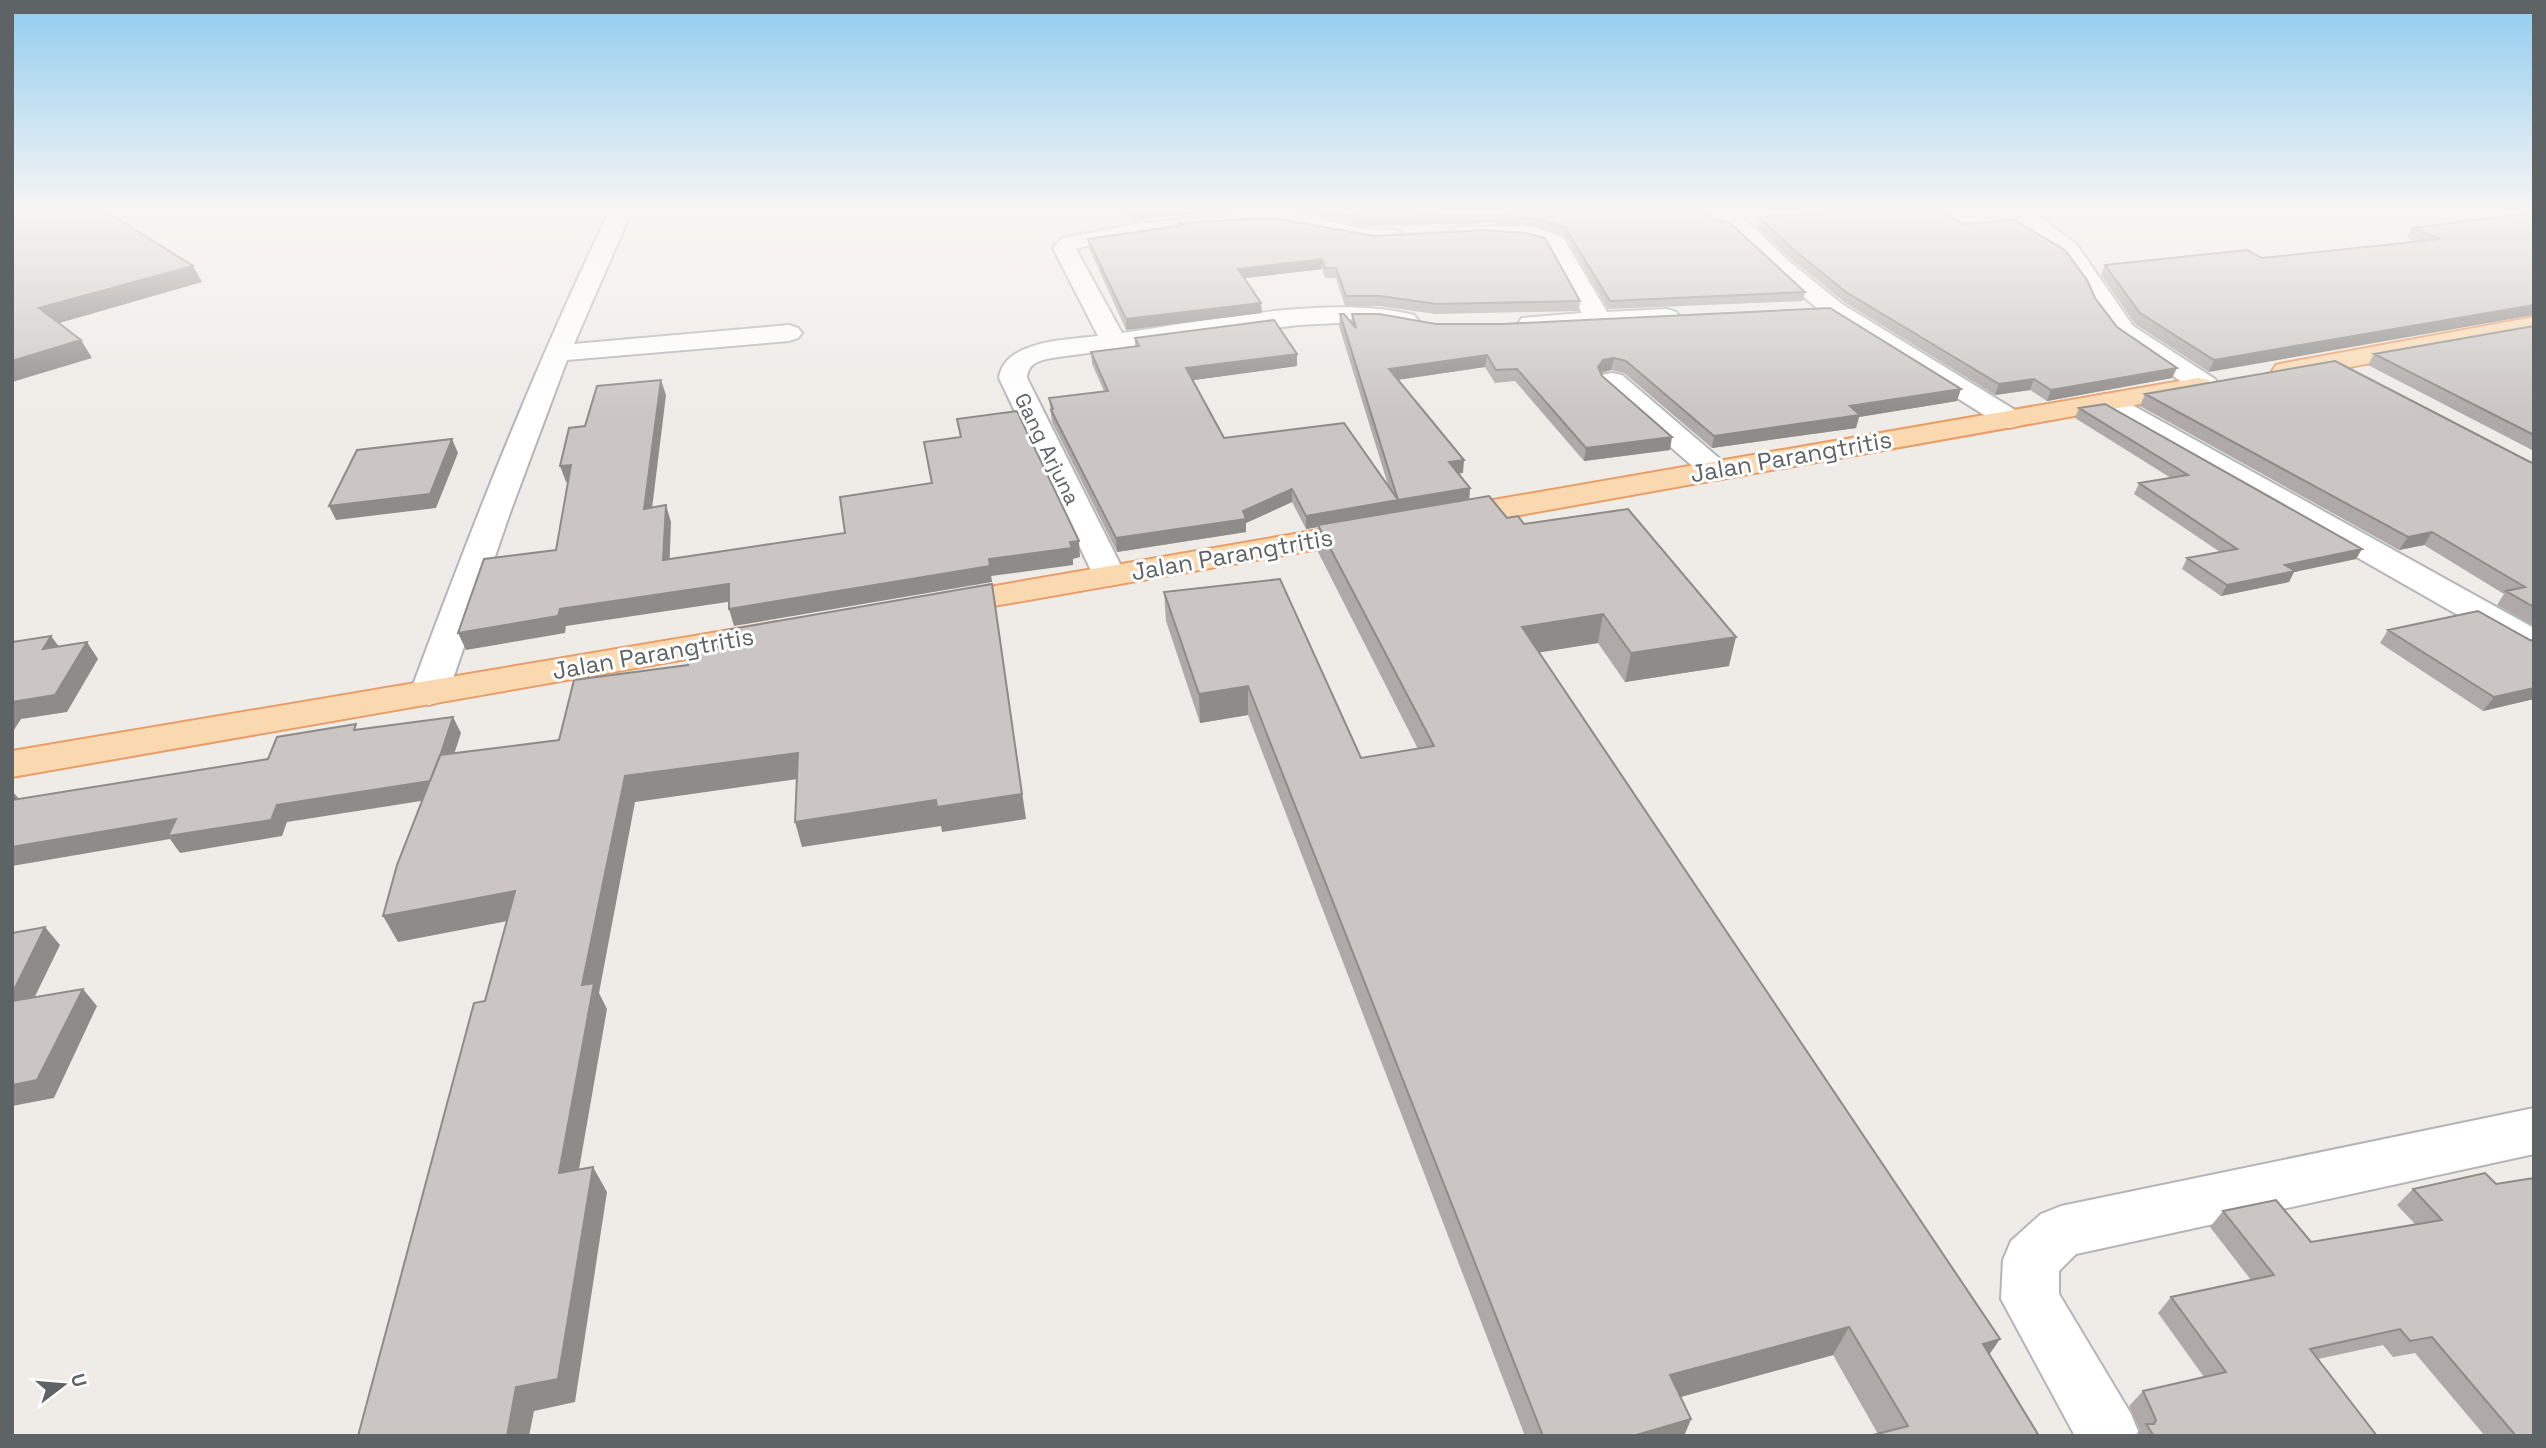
<svg xmlns="http://www.w3.org/2000/svg" width="2546" height="1448" viewBox="0 0 2546 1448" font-family="'Space Grotesk',sans-serif">
	<rect width="100%" height="100%" fill="#efebe7"/>
	<g fill="none" stroke-linecap="round" stroke-linejoin="round">
		<g stroke="#b2b6b8" stroke-width="4">
			<path id="minor" d="M 610,210 L 632,210 L 574,344 L 789,325 L 798,328 L 802,333 L 798,338 L 789,341 L 567,360 L 511,510 L 448,693 L 442,701 L 429,705 L 416,701 L 410,693 C 471,529 534,367 610,210 Z
				M 1712,210 L 1735,210 L 1790,262 L 1842,304 L 2020,413 L 2024,419 L 2020,425 L 2010,428 L 2000,425 L 1824,314 L 1774,272 Z
				M 2006,210 L 2031,210 L 2077,245 L 2133,326 L 2215,379 L 2219,385 L 2215,391 L 2205,393 L 2195,391 L 2115,336 L 2093,307 L 2085,289 L 2061,255 Z
				M 1272,211 C 1303,214 1330,222 1360,228 C 1373,230 1386,228 1399,231 L 1402,236 L 1399,241 C 1366,249 1336,232 1304,227 C 1269,222 1233,228 1198,231 C 1158,235 1114,237 1076,249 L 1122,333 C 1208,321 1331,294 1414,315 L 1418,320 L 1414,325 L 1405,328 L 1357,322 L 1298,325 L 1058,357 C 1044,360 1028,360 1027,378 L 1126,576 L 1121,583 L 1109,586 L 1097,583 L 999,378 C 1004,340 1068,340 1098,336 L 1053,248 L 1062,238 L 1141,223 Z
				M 1532,226 L 1563,237 L 1607,312 L 1667,309 L 1676,312 L 1680,317 L 1676,322 L 1667,325 L 1531,331 L 1522,328 L 1518,323 L 1522,318 L 1582,313 L 1546,246 L 1529,240 L 1459,241 L 1451,239 L 1448,234 L 1451,229 L 1459,227 Z
				M 1612,373 L 1622,375 L 1727,465 L 1731,471 L 1727,477 L 1716,480 L 1705,477 L 1602,387 L 1598,381 L 1602,375 Z
				M 2106,394 L 2116,396 L 2534,628 L 2534,654 L 2521,651 L 2096,408 L 2092,402 L 2096,396 Z
				M 2534,1108 L 2534,1154 L 2076,1254 L 2059,1271 L 2059,1294 L 2131,1414 L 2140,1436 L 2075,1436 L 2001,1299 L 2003,1260 L 2011,1241 L 2041,1214 L 2061,1206 Z"/>
		</g>
		<g stroke="#e99e67" stroke-width="4">
			<path id="primary" d="M 2534,317 L 2534,333 L 2285,379 L 2276,377 L 2272,371 L 2276,365 L 2285,363 Z
				M 2198,378 L 2208,380 L 2212,386 L 2208,392 L 1447,528 L 1436,525 L 1431,518 L 1436,511 L 1447,508 Z
				M 1370,521 L 1381,524 L 1386,531 L 1381,538 L 943,615 L 931,612 L 926,605 L 931,598 L 943,595 Z
				M 777,622 L 790,625 L 795,633 L 790,641 L 12,777 L 12,751 Z"/>
		</g>
		<use href="#minor" fill="#fff" fill-rule="evenodd"/>
		<use href="#primary" fill="#fad9b1" fill-rule="evenodd"/>
	</g>
	<path fill="#afaaa9" d="M 1107,210 L 1199,210 L 1199,213 L 1140,220 Z
		M 1294,210 L 1702,210 L 1805,292 L 1803,301 L 1608,309 L 1564,234 L 1540,228 L 1493,223 L 1364,226 Z
		M 2534,213 L 2209,372 L 2135,324 L 2101,275 L 2105,265 L 2262,258 L 2415,242 L 2407,238 L 2412,228 Z
		M 1759,217 L 1963,224 L 2095,298 L 2117,327 L 2172,378 L 2047,401 L 2030,390 L 1995,395 L 1844,302 L 1792,260 L 1757,227 Z
		M 1179,223 L 1580,301 L 1579,311 L 1435,314 L 1379,306 L 1345,306 L 1336,278 L 1325,278 L 1322,269 L 1244,278 L 1262,313 L 1126,330 L 1089,248 L 1088,239 L 1179,226 Z
		M 1340,314 L 1351,323 L 1352,314 L 1436,324 L 1957,401 L 1859,417 L 1856,428 L 1712,448 L 1624,373 L 1611,370 L 1601,374 L 1602,376 L 1670,450 L 1584,461 L 1515,381 L 1495,383 L 1485,367 L 1398,380 L 1463,473 L 1458,473 L 1470,488 L 1469,499 L 1507,518 L 1524,524 L 1729,666 L 1625,682 L 1598,643 L 1539,652 L 2000,1339 L 1989,1355 L 2039,1436 L 1878,1434 L 1833,1355 L 1680,1397 L 1691,1419 L 1684,1436 L 1525,1436 L 1248,715 L 1200,723 L 1166,621 L 1164,592 L 1361,758 L 1418,749 L 1318,552 L 1318,527 L 1306,529 L 1292,502 L 1246,523 L 1246,532 L 1117,552 L 1052,422 L 1049,398 L 1104,391 L 1092,364 L 1091,352 L 1135,347 L 1135,338 L 1297,366 L 1193,380 L 1224,438 L 1389,488 L 1339,326 Z
		M 2534,326 L 2534,451 L 2368,365 L 2374,354 Z
		M 2145,394 L 2534,463 L 2534,626 L 2497,605 L 2504,594 L 2424,545 L 2399,550 L 2140,406 Z
		M 2079,408 L 2356,559 L 2294,572 L 2289,582 L 2221,596 L 2182,569 L 2187,558 L 2220,552 L 2134,494 L 2139,483 L 2171,478 L 2075,418 Z
		M 2388,630 L 2534,641 L 2534,699 L 2483,711 L 2380,643 Z
		M 2485,1173 L 2534,1436 L 2485,1436 L 2415,1353 L 2393,1357 L 2383,1345 L 2318,1359 L 2377,1436 L 2135,1436 L 2140,1430 L 2129,1406 L 2143,1391 L 2204,1377 L 2158,1313 L 2171,1297 L 2251,1280 L 2210,1227 L 2223,1211 L 2311,1242 L 2415,1224 L 2397,1205 L 2413,1189 Z"/>
	<path fill="#8e8b89" d="M 1139,210 L 1199,210 L 1199,213 L 1140,220 Z
		M 1322,259 L 1322,269 L 1238,279 L 1238,269 Z
		M 193,266 L 202,282 L 49,326 L 39,308 Z
		M 1261,303 L 1262,313 L 1126,330 L 1126,319 Z
		M 2534,305 L 2534,315 L 2209,372 L 2214,360 Z
		M 81,340 L 92,358 L 12,382 L 12,361 Z
		M 1297,354 L 1297,366 L 1187,381 L 1186,368 Z
		M 1487,355 L 1485,367 L 1388,381 L 1389,369 Z
		M 1614,358 L 1611,370 L 1601,372 L 1596,380 L 1598,367 L 1603,360 Z
		M 2177,368 L 2172,378 L 2047,401 L 2051,390 Z
		M 2034,379 L 2030,390 L 1995,395 L 1999,384 Z
		M 661,380 L 666,395 L 650,525 L 644,509 Z
		M 1961,389 L 1957,401 L 1859,417 L 1856,428 L 1712,448 L 1714,436 L 1850,406 Z
		M 1672,437 L 1670,450 L 1584,461 L 1586,448 Z
		M 452,439 L 458,453 L 436,508 L 336,520 L 329,506 Z
		M 1464,460 L 1463,473 L 1448,475 L 1449,462 Z
		M 571,465 L 576,480 L 566,482 L 560,466 Z
		M 1470,488 L 1469,501 L 1397,513 L 1398,500 Z
		M 1292,489 L 1292,502 L 1246,523 L 1246,532 L 1117,552 L 1116,538 L 1243,511 Z
		M 1398,500 L 1397,514 L 1318,525 L 1318,527 L 1306,529 L 1306,516 Z
		M 666,505 L 671,522 L 669,577 L 663,560 Z
		M 2432,532 L 2424,545 L 2399,550 L 2408,537 Z
		M 1079,541 L 1080,557 L 1073,559 L 1073,565 L 991,576 L 989,559 Z
		M 2362,549 L 2356,559 L 2294,572 L 2289,582 L 2221,596 L 2227,585 L 2285,565 Z
		M 990,566 L 992,582 L 734,626 L 729,609 Z
		M 729,584 L 734,601 L 566,626 L 565,633 L 466,650 L 458,633 L 560,609 Z
		M 992,584 L 1026,819 L 942,832 L 941,826 L 802,847 L 795,822 Z
		M 1603,614 L 1598,643 L 1518,656 L 1522,627 Z
		M 51,636 L 63,652 L 43,649 Z
		M 1736,637 L 1729,666 L 1625,682 L 1631,653 Z
		M 87,642 L 98,659 L 67,712 L 21,719 L 12,733 L 12,702 Z
		M 1248,686 L 1248,715 L 1200,723 L 1199,694 Z
		M 2534,688 L 2534,699 L 2483,711 L 2494,697 Z
		M 453,717 L 461,733 L 440,798 L 287,822 L 282,836 L 180,853 L 170,839 L 12,866 L 12,847 L 176,819 L 277,805 Z
		M 798,753 L 805,778 L 635,802 L 599,993 L 607,1009 L 574,1198 L 559,1173 L 582,985 L 625,776 Z
		M 12,791 L 20,800 L 12,812 Z
		M 515,891 L 528,917 L 398,942 L 383,916 Z
		M 45,927 L 60,945 L 24,1019 L 12,1005 L 12,994 Z
		M 83,989 L 97,1006 L 54,1098 L 12,1106 L 12,1085 Z
		M 593,1167 L 607,1192 L 575,1402 L 534,1411 L 529,1436 L 507,1436 L 516,1387 Z
		M 1849,1327 L 1833,1355 L 1659,1403 L 1670,1375 Z
		M 2000,1339 L 1980,1367 L 1983,1344 Z
		M 1691,1419 L 1684,1436 L 1633,1436 Z"/>
	<path fill="#cbc6c4" stroke="#8e8b89" stroke-width="2" d="M 12,210 L 104,210 L 193,266 L 39,308 L 81,340 L 12,361 Z
		M 1328,210 L 1702,210 L 1719,222 L 1729,222 L 1805,292 L 1610,301 L 1565,227 L 1541,220 L 1494,215 L 1364,218 Z
		M 1866,210 L 1941,210 L 1963,224 L 2014,220 L 2065,250 L 2087,280 L 2095,298 L 2117,327 L 2177,368 L 2051,390 L 2034,379 L 1999,384 L 1846,292 L 1794,250 L 1759,217 Z
		M 2534,213 L 2534,305 L 2214,360 L 2140,313 L 2105,265 L 2247,250 L 2262,258 L 2440,239 L 2412,228 Z
		M 1273,218 L 1374,236 L 1484,230 L 1526,233 L 1545,238 L 1580,301 L 1436,304 L 1380,296 L 1346,296 L 1336,268 L 1325,268 L 1322,259 L 1238,269 L 1261,303 L 1126,319 L 1088,239 L 1185,225 L 1179,223 Z
		M 1830,308 L 1961,389 L 1850,406 L 1860,415 L 1714,436 L 1626,361 L 1614,358 L 1603,360 L 1598,367 L 1602,376 L 1672,437 L 1586,448 L 1517,369 L 1496,370 L 1487,355 L 1389,369 L 1464,460 L 1449,462 L 1470,488 L 1398,500 L 1340,314 L 1344,314 L 1356,328 L 1352,314 L 1379,314 L 1436,324 L 1503,324 Z
		M 1274,320 L 1297,354 L 1186,368 L 1224,438 L 1344,423 L 1398,500 L 1306,516 L 1292,489 L 1243,511 L 1246,519 L 1116,538 L 1051,410 L 1053,409 L 1049,398 L 1108,391 L 1091,352 L 1139,346 L 1135,338 Z
		M 2534,326 L 2534,435 L 2374,354 Z
		M 2335,361 L 2530,462 L 2534,463 L 2534,607 L 2506,591 L 2525,587 L 2432,532 L 2408,537 L 2145,394 Z
		M 661,380 L 644,509 L 666,505 L 663,560 L 845,533 L 840,497 L 932,483 L 924,442 L 961,437 L 957,419 L 1017,411 L 1079,541 L 1070,542 L 1072,548 L 989,559 L 990,566 L 729,609 L 729,584 L 560,609 L 558,616 L 458,633 L 484,559 L 556,550 L 571,465 L 560,466 L 569,428 L 585,426 L 597,386 Z
		M 2105,404 L 2362,549 L 2285,565 L 2295,571 L 2227,585 L 2187,558 L 2237,549 L 2139,483 L 2188,475 L 2079,408 Z
		M 452,439 L 430,494 L 329,506 L 357,450 Z
		M 1489,496 L 1507,518 L 1518,516 L 1524,524 L 1628,509 L 1736,637 L 1631,653 L 1603,614 L 1522,627 L 2000,1339 L 1983,1344 L 2039,1436 L 1869,1436 L 1908,1426 L 1849,1327 L 1670,1375 L 1691,1419 L 1633,1436 L 1543,1436 L 1248,686 L 1199,694 L 1164,592 L 1280,579 L 1361,758 L 1434,746 L 1318,525 Z
		M 992,584 L 1022,794 L 937,807 L 936,800 L 795,822 L 798,753 L 625,776 L 582,985 L 594,983 L 559,1173 L 593,1167 L 558,1379 L 516,1387 L 507,1436 L 358,1436 L 474,1003 L 485,1001 L 515,891 L 383,916 L 397,865 L 440,755 L 559,740 L 574,680 L 688,665 L 690,650 L 726,646 L 726,630 Z
		M 2478,611 L 2530,640 L 2534,641 L 2534,688 L 2494,697 L 2388,630 Z
		M 51,636 L 43,649 L 87,642 L 55,695 L 12,702 L 12,642 Z
		M 453,717 L 440,756 L 430,781 L 277,805 L 271,820 L 168,836 L 176,819 L 12,847 L 12,800 L 268,759 L 277,737 L 356,724 L 354,730 Z
		M 45,927 L 12,994 L 12,933 Z
		M 83,989 L 37,1080 L 12,1085 L 12,1001 Z
		M 2485,1173 L 2496,1184 L 2534,1178 L 2534,1436 L 2516,1436 L 2432,1337 L 2410,1341 L 2400,1329 L 2310,1349 L 2377,1436 L 2154,1436 L 2146,1424 L 2154,1424 L 2156,1420 L 2143,1391 L 2226,1372 L 2171,1297 L 2274,1275 L 2223,1211 L 2276,1200 L 2311,1242 L 2442,1220 L 2413,1189 Z"/>
	<linearGradient id="sky" x2="0" y2="1"><stop stop-color="#90ccef"/><stop offset="0.51" stop-color="#f8f6f4"/><stop offset="1" stop-color="#f8f6f4" stop-opacity="0"/></linearGradient>
	<rect width="2546" height="413" fill="url(#sky)"/>
	<g text-anchor="middle" stroke-width="6" stroke-linejoin="round" paint-order="stroke">
		<g font-size="21" fill="#5e6466" stroke="#fff">
			<text transform="translate(1047 449) rotate(64)" y="7">Gang Arjuna</text>
		</g>
		<g font-size="24" fill="#5e6466" stroke="#fff">
			<text transform="translate(1791 457) rotate(-10)" y="8">Jalan Parangtritis</text>
			<text transform="translate(1232 555) rotate(-10)" y="8">Jalan Parangtritis</text>
			<text transform="translate(653 654) rotate(-10)" y="8">Jalan Parangtritis</text>
		</g>
	</g>
	<rect width="2546" height="1448" fill="none" stroke="#5e6466" stroke-width="28"/>
	<g transform="translate(63 1385) rotate(74)" stroke="#ffffff" stroke-width="5" paint-order="stroke">
	<path d="M0-5L12 26L0 18L-12 26Z" fill="#5e6466"/>
	<text y="-10" font-size="19" font-weight="bold" text-anchor="middle" fill="#5e6466">U</text>
	</g>
</svg>
